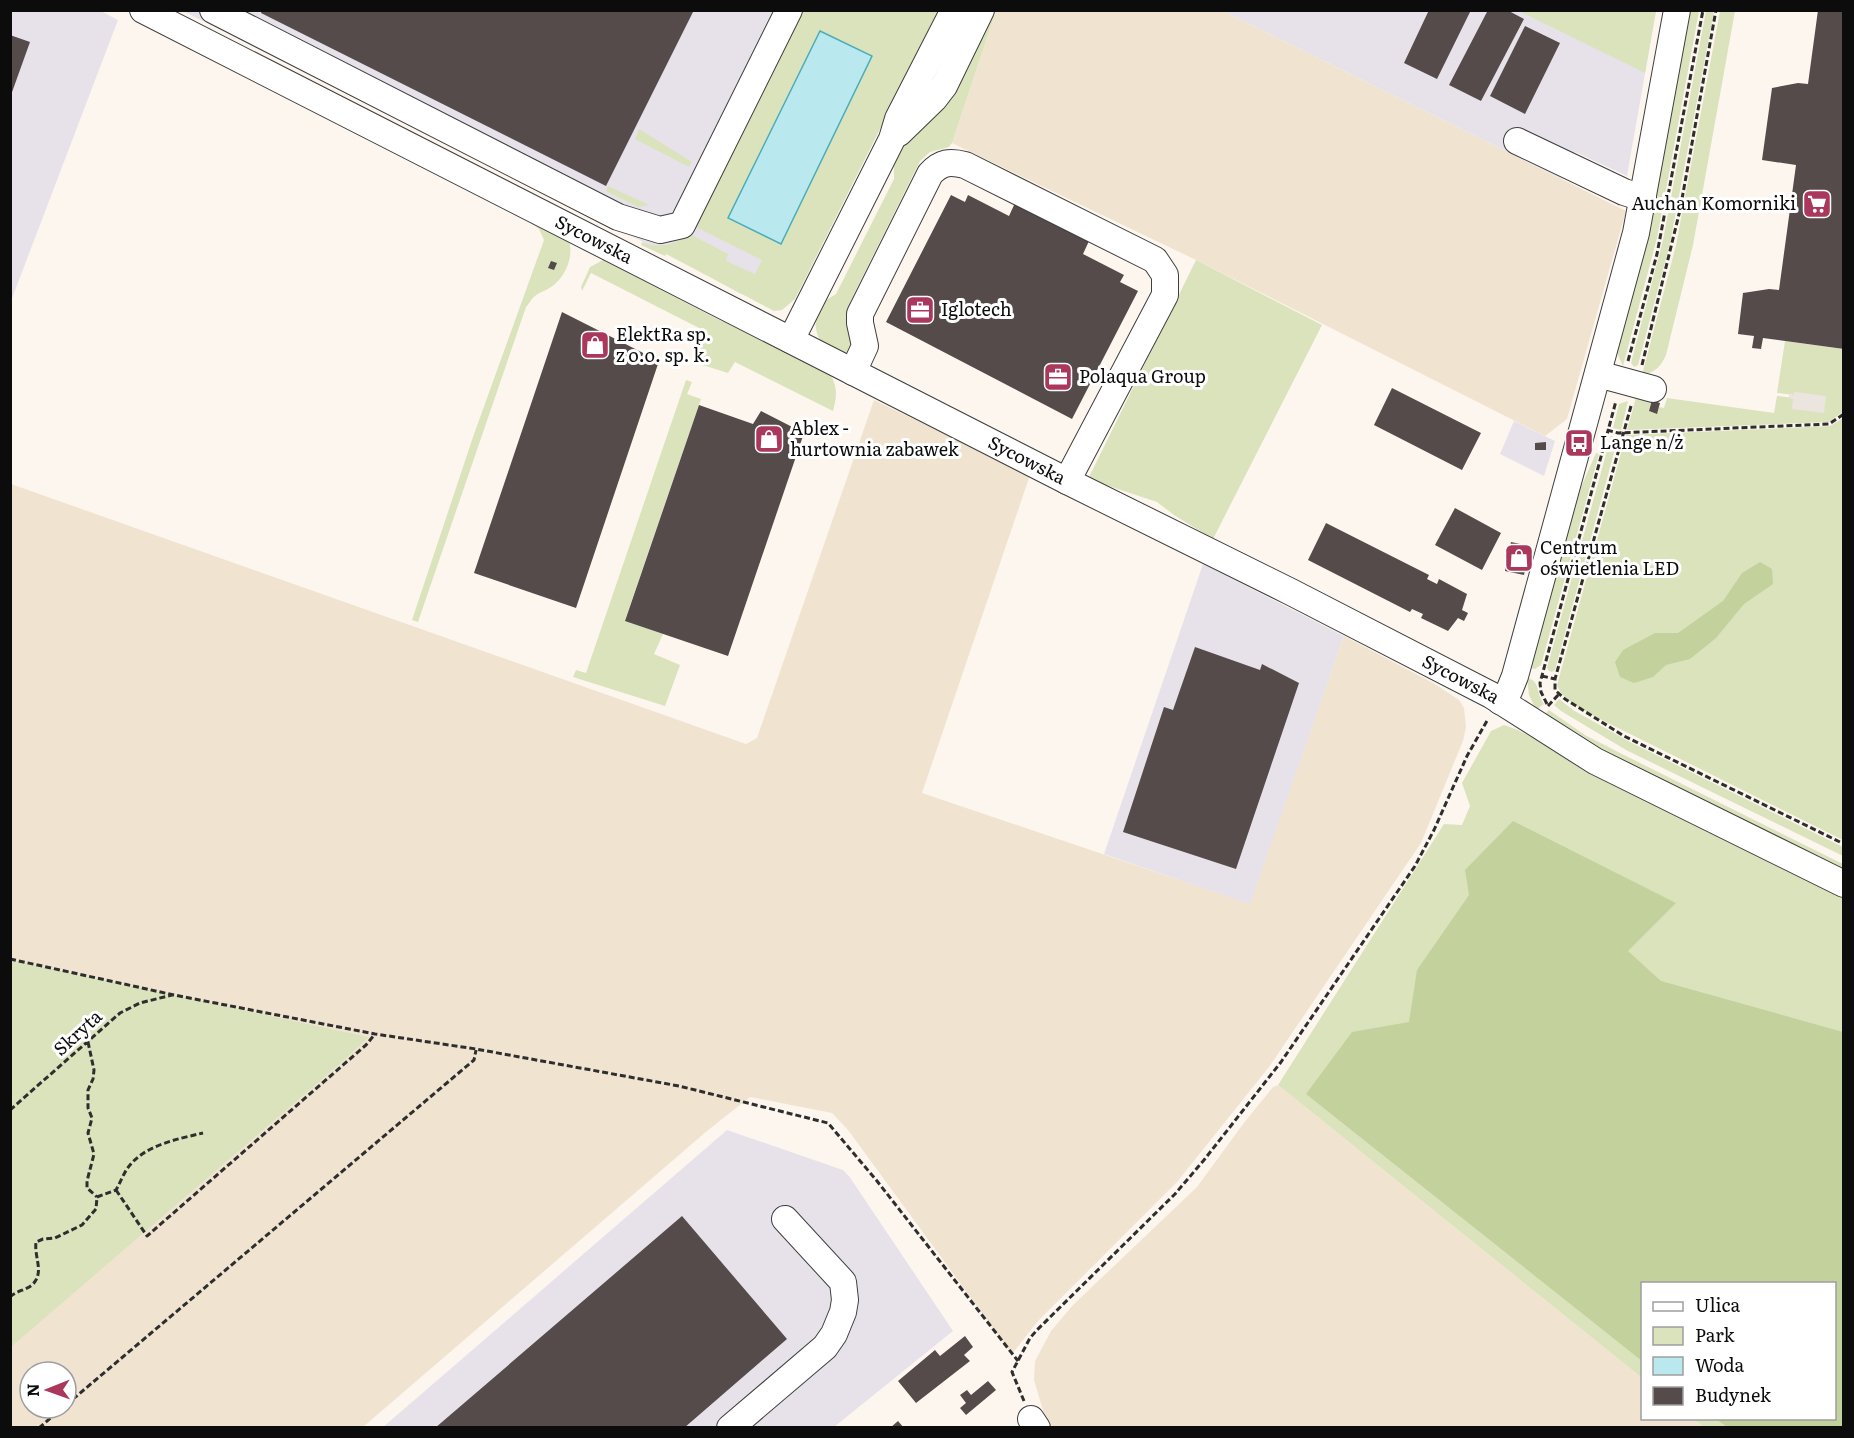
<svg xmlns="http://www.w3.org/2000/svg" width="1854" height="1438" viewBox="0 0 1854 1438" font-family="Literata,serif">
	<rect width="100%" height="100%" fill="#fdf6ee"/>
	<path fill="#e7e2ea" d="M 11,11 L 101,11 L 118,20 L 11,301 Z
		M 183,11 L 996,11 L 973,42 L 911,65 L 805,271 L 741,294 L 689,265 Z
		M 1223,11 L 1656,11 L 1627,176 L 1575,152 L 1562,179 Z
		M 1514,421 L 1555,441 L 1544,476 L 1500,454 Z
		M 1203,564 L 1344,636 L 1251,905 L 1104,854 Z
		M 727,1130 L 843,1170 L 849,1176 L 953,1331 L 834,1427 L 382,1428 Z"/>
	<path fill="#f0e4d1" fill-rule="evenodd" d="M 996,11 L 1223,11 L 1626,211 L 1567,419 L 1545,436 L 1196,260 L 952,143 Z
		M 874,400 L 1030,475 L 922,793 L 1250,904 L 1344,636 L 1435,684 L 1459,700 L 1464,708 L 1466,727 L 1463,741 L 1421,843 L 1269,1067 L 1177,1182 L 1037,1322 L 1012,1354 L 848,1130 L 832,1113 L 750,1097 L 707,1131 L 363,1427 L 11,1427 L 10,1347 L 340,1064 L 368,1037 L 11,960 L 11,484 L 746,744 L 757,738 ZM 30,1372 L 66,1372 L 66,1408 L 30,1408 Z
		M 1278,1085 L 1642,1378 L 1642,1418 L 1693,1419 L 1704,1427 L 1052,1427 L 1045,1417 L 1034,1380 L 1035,1361 L 1051,1331 L 1073,1305 L 1197,1187 L 1243,1124 L 1273,1087 Z"/>
	<path fill="#dbe3bc" d="M 799,11 L 939,11 L 795,299 L 782,310 L 774,311 L 666,254 L 665,256 L 641,245 L 642,242 C 661,249 674,245 690,234 L 728,254 L 726,261 L 755,274 L 762,260 L 694,226 Z
		M 989,11 L 996,11 L 952,143 L 949,147 L 930,152 L 920,161 L 850,302 L 854,306 L 853,350 L 845,354 C 839,352 831,350 826,347 C 815,340 812,316 820,306 C 824,301 831,297 836,294 L 894,179 L 894,158 Z
		M 1519,11 L 1656,11 L 1645,73 Z
		M 1687,11 L 1699,11 L 1657,238 L 1623,366 L 1616,351 Z
		M 1706,11 L 1714,11 L 1670,243 L 1638,365 L 1634,367 L 1631,363 L 1663,240 Z
		M 1720,11 L 1735,11 L 1693,245 L 1666,355 C 1661,366 1655,373 1642,375 L 1676,245 Z
		M 639,129 L 692,162 L 689,167 L 635,139 Z
		M 608,186 L 649,205 L 638,207 L 606,191 Z
		M 522,216 L 569,241 C 574,257 565,278 551,287 C 546,291 539,292 535,296 C 531,299 529,304 526,307 L 418,622 L 412,620 L 473,437 L 544,240 L 539,229 Z
		M 603,260 L 721,321 L 733,323 L 829,372 C 838,387 837,395 833,411 L 735,362 L 728,373 L 693,362 L 703,330 L 591,273 L 582,291 L 581,287 L 590,267 Z
		M 1196,260 L 1322,325 L 1213,539 L 1174,515 L 1157,502 L 1100,483 L 1089,477 Z
		M 1785,341 L 1843,349 L 1843,412 L 1829,422 L 1627,430 L 1637,394 L 1652,400 L 1649,411 L 1656,414 L 1659,407 L 1664,408 L 1667,398 L 1774,413 L 1777,396 L 1794,398 L 1792,408 L 1795,392 L 1794,395 L 1777,393 Z
		M 686,380 L 692,382 L 687,394 L 701,399 L 625,620 L 663,634 L 654,654 L 680,665 L 665,706 L 573,677 L 576,670 L 586,673 Z
		M 1628,401 L 1621,430 L 1613,428 L 1619,404 Z
		M 1843,418 L 1843,840 L 1594,716 C 1581,708 1562,700 1557,685 L 1626,435 L 1830,426 Z
		M 1611,436 L 1618,438 L 1555,670 L 1552,672 L 1549,671 L 1547,668 Z
		M 1596,453 L 1599,454 L 1541,665 L 1535,669 L 1528,667 L 1572,508 Z
		M 1527,678 C 1541,681 1535,692 1544,704 L 1536,710 L 1529,695 Z
		M 1559,699 L 1573,710 L 1630,742 L 1843,847 L 1843,856 L 1626,750 L 1561,711 L 1554,705 Z
		M 1549,710 L 1585,735 L 1624,755 L 1843,864 L 1843,873 L 1620,764 L 1544,715 Z
		M 1504,725 L 1518,730 L 1586,768 L 1843,897 L 1843,1427 L 1704,1427 L 1693,1419 L 1834,1418 L 1834,1284 L 1642,1284 L 1642,1378 L 1278,1085 L 1444,824 L 1462,825 L 1470,806 L 1462,783 L 1491,731 Z
		M 11,960 L 369,1037 L 340,1064 L 11,1347 Z"/>
	<path fill="#c3d19d" d="M 1760,562 L 1772,569 L 1773,584 L 1744,604 L 1716,638 L 1690,659 L 1666,665 L 1653,677 L 1634,683 L 1620,677 L 1615,662 L 1623,650 L 1655,633 L 1678,633 L 1723,601 L 1742,573 Z
		M 1513,821 L 1676,903 L 1628,951 L 1661,981 L 1843,1032 L 1843,1427 L 1727,1427 L 1716,1419 L 1834,1418 L 1834,1284 L 1642,1284 L 1642,1361 L 1306,1094 L 1352,1032 L 1409,1022 L 1417,970 L 1469,895 L 1465,870 Z"/>
	<path fill="#ece4de" d="M 1795,392 L 1826,396 L 1824,413 L 1792,409 L 1793,399 L 1789,398 L 1789,394 L 1794,395 Z"/>
	<path fill="#b9e9ee" stroke="#4aadbb" stroke-width="1.5" d="M 820,31 L 872,56 L 781,244 L 728,218 Z"/>
	<path fill="#544b4a" d="M 262,10 L 694,10 L 606,186 L 261,13 Z
		M 1429,10 L 1471,10 L 1437,79 L 1404,63 Z
		M 1488,10 L 1507,10 L 1524,19 L 1481,101 L 1449,85 Z
		M 1818,10 L 1844,10 L 1844,349 L 1763,338 L 1761,349 L 1752,348 L 1754,336 L 1738,334 L 1743,293 L 1769,289 L 1779,290 L 1796,165 L 1762,160 L 1772,88 L 1798,83 L 1808,84 Z
		M 1525,26 L 1560,43 L 1525,114 L 1490,96 Z
		M 10,35 L 30,42 L 11,95 L 10,95 Z
		M 951,195 L 965,202 L 968,195 L 1009,216 L 1015,203 L 1089,241 L 1083,254 L 1124,275 L 1120,282 L 1138,291 L 1072,419 L 886,322 Z
		M 551,261 L 557,263 L 554,270 L 548,268 Z
		M 562,312 L 659,361 L 576,608 L 474,573 Z
		M 1392,388 L 1481,433 L 1462,470 L 1374,425 Z
		M 1652,400 L 1660,403 L 1657,414 L 1649,411 Z
		M 699,405 L 753,424 L 761,411 L 804,433 L 728,656 L 625,621 Z
		M 1546,442 L 1546,450 L 1535,450 L 1535,443 Z
		M 1455,508 L 1501,533 L 1482,570 L 1435,545 Z
		M 1326,523 L 1429,575 L 1427,579 L 1437,584 L 1439,579 L 1467,594 L 1462,610 L 1468,613 L 1464,621 L 1458,618 L 1448,631 L 1421,618 L 1423,614 L 1412,609 L 1410,612 L 1308,560 Z
		M 1511,542 L 1530,546 L 1524,575 L 1505,571 Z
		M 1195,647 L 1260,670 L 1262,664 L 1299,683 L 1236,869 L 1123,832 L 1164,707 L 1173,710 Z
		M 682,1216 L 787,1339 L 684,1428 L 435,1428 Z
		M 965,1336 L 973,1347 L 964,1355 L 970,1361 L 916,1403 L 898,1381 L 935,1350 L 940,1356 Z
		M 988,1381 L 996,1390 L 966,1415 L 960,1408 L 966,1403 L 960,1395 L 967,1390 L 971,1395 Z
		M 898,1421 L 904,1428 L 890,1428 Z"/>
	<g fill="none" stroke-linecap="round" stroke-linejoin="round">
		<g stroke="#3f3f3f" stroke-width="28">
			<g id="minor">
				<path id="s1" d="M 143,10 L 1067,481 L 1291,592 L 1491,695 L 1595,761 L 1844,884"/>
				<path d="M 213,10 L 618,217 L 660,230 L 682,225 L 789,10"/>
				<path d="M 899,133 L 934,99 L 944,86 L 981,10"/>
				<path d="M 1517,141 L 1624,192 L 1643,198"/>
				<path d="M 791,340 L 892,139 L 898,119 L 954,10"/>
				<path d="M 853,372 L 865,346 L 860,323 L 860,314 L 930,174 C 941,162 950,161 965,165 L 1155,260 L 1165,275 L 1165,295 L 1067,481"/>
				<path d="M 1598,374 L 1653,389"/>
				<path d="M 1500,701 L 1509,691 L 1515,676 L 1636,233 L 1677,10"/>
				<path d="M 1031,1419 L 1037,1428"/>
				<path d="M 730,1428 L 825,1347 L 834,1334 L 843,1312 L 845,1300 L 843,1282 L 785,1219"/>
			</g>
		</g>
		<path stroke="#2e2e2e" stroke-width="3" stroke-dasharray="6 3" stroke-linecap="butt" d="M 1628,361 L 1657,254 L 1703,10
			M 1642,365 L 1680,210 L 1716,10
			M 1631,406 L 1555,679 L 1555,690 L 1565,699 L 1624,736 L 1844,844
			M 1607,430 L 1618,433 L 1829,424 L 1844,414
			M 1542,676 L 1555,679
			M 1547,704 L 1541,692 L 1540,683 L 1616,401
			M 1548,706 L 1559,694
			M 10,959 L 174,995 L 375,1034 L 476,1049 L 679,1086 L 828,1123 L 877,1181 L 1018,1361
			M 88,1042 L 94,1070 L 93,1079 L 88,1090 L 88,1108 L 92,1118 L 88,1133 L 94,1154 L 87,1181 L 87,1188 L 97,1197
			M 10,1110 L 120,1013 L 140,1003 L 172,995
			M 116,1190 L 147,1236 L 366,1045 L 375,1034
			M 10,1297 C 16,1291 26,1290 32,1285 C 45,1273 34,1258 36,1242 L 43,1239 L 55,1238 L 82,1225 L 96,1209 L 97,1197 L 116,1190 C 120,1183 123,1175 127,1169 C 143,1145 178,1139 203,1133
			M 1024,1401 L 1012,1372 L 1030,1338 L 1037,1330 L 1175,1194 L 1204,1160 L 1281,1062 L 1415,866 L 1434,830 L 1467,756 L 1488,719
			M 66,1405 L 474,1060 L 476,1050
			M 39,1428 L 62,1408"/>
		<use href="#minor" stroke="#fff" stroke-width="26"/>
	</g>
	<defs>
		<g id="supermarket-square" transform="scale(1.5)"><rect x="-9" y="-9" width="18" height="18" rx="4" fill="#aa375c" stroke="#fff"/><path d="M-6-5.5h2.5l.6 2H6L4.5 2H-2.5L-4.4-4H-6ZM-1.5 3.2a1.3 1.3 0 1 0 .1 0ZM3 3.2a1.3 1.3 0 1 0 .1 0Z" fill="#fff"/></g>
		<g id="office-square" transform="scale(1.5)"><rect x="-9" y="-9" width="18" height="18" rx="4" fill="#aa375c" stroke="#fff"/><path d="M-6-3h4V-5.5h4V-3h4V5H-6ZM-1-4.5V-3h2v-1.5ZM-6 0V1H6V0Z" fill="#fff"/></g>
		<g id="shop-square" transform="scale(1.5)"><rect x="-9" y="-9" width="18" height="18" rx="4" fill="#aa375c" stroke="#fff"/><path d="M-5-2.5h2.3a2.7 3.5 0 0 1 5.4 0H5L5.5 6h-11ZM-1.5-2.5h3a1.5 2.3 0 0 0-3 0Z" fill="#fff"/></g>
		<g id="bus-square" transform="scale(1.5)"><rect x="-9" y="-9" width="18" height="18" rx="4" fill="#aa375c" stroke="#fff"/><path d="M-5-6H5V4H4V6H2V4H-2V6H-4V4H-5ZM-3.5-4V0h7V-4ZM-3.5 1.2v1.5H-2V1.2ZM2 1.2v1.5H3.5V1.2Z" fill="#fff"/></g>
	</defs>
	<g fill-rule="evenodd">
		<use href="#supermarket-square" x="1817" y="204"/>
		<use href="#office-square" x="920" y="310"/>
		<use href="#shop-square" x="595" y="345"/>
		<use href="#office-square" x="1058" y="377"/>
		<use href="#shop-square" x="769" y="439"/>
		<use href="#bus-square" x="1579" y="443"/>
		<use href="#shop-square" x="1519" y="558"/>
	</g>
	<g text-anchor="middle" stroke-width="6" stroke-linejoin="round" paint-order="stroke">
		<g font-size="18" fill="#0c0c0c" stroke="#fff" text-anchor="start">
			<text x="1796" y="210" text-anchor="end">Auchan Komorniki</text>
			<text x="941" y="316">Iglotech</text>
			<text x="616" y="341">ElektRa sp.<tspan x="616" dy="21">z o.o. sp. k.</tspan></text>
			<text x="1079" y="383">Polaqua Group</text>
			<text x="790" y="435">Ablex -<tspan x="790" dy="21">hurtownia zabawek</tspan></text>
			<text x="1600" y="449">Lange n/ż</text>
			<text x="1540" y="554">Centrum<tspan x="1540" dy="21">oświetlenia LED</tspan></text>
		</g>
		<g font-size="18" fill="#0c0c0c" stroke="#fff">
			<text dy="6" stroke="none"><textPath href="#s1" startOffset="506">Sycowska</textPath></text>
			<text dy="6" stroke="none"><textPath href="#s1" startOffset="992">Sycowska</textPath></text>
			<text dy="6" stroke="none"><textPath href="#s1" startOffset="1478">Sycowska</textPath></text>
			<text transform="translate(78 1033) rotate(-42)" y="6">Skryta</text>
		</g>
	</g>
	<rect width="1854" height="1438" fill="none" stroke="#0c0c0c" stroke-width="24"/>
	<rect x="1641" y="1282" width="195" height="138" fill="#ffffff" stroke="#9e9e9e" stroke-width="1.5"/>
	<rect x="1653" y="1302" width="30" height="9" fill="#ffffff" stroke="#9e9e9e" stroke-width="1.5"/>
	<text x="1695" y="1312" font-size="18" fill="#0c0c0c">Ulica</text>
	<rect x="1653" y="1327" width="30" height="18" fill="#dbe3bc" stroke="#9e9e9e" stroke-width="1.5"/>
	<text x="1695" y="1342" font-size="18" fill="#0c0c0c">Park</text>
	<rect x="1653" y="1357" width="30" height="18" fill="#b9e9ee" stroke="#9e9e9e" stroke-width="1.5"/>
	<text x="1695" y="1372" font-size="18" fill="#0c0c0c">Woda</text>
	<rect x="1653" y="1387" width="30" height="18" fill="#544b4a" stroke="#9e9e9e" stroke-width="1.5"/>
	<text x="1695" y="1402" font-size="18" fill="#0c0c0c">Budynek</text>
	<g transform="translate(48 1390) rotate(269)"><circle r="28" fill="#ffffff" stroke="#9e9e9e" stroke-width="1.5"/>
	<path d="M0-4.5L10 22L0 15L-10 22Z" fill="#aa375c"/>
	<text y="-9" font-size="16" font-weight="bold" text-anchor="middle" fill="#0c0c0c">N</text>
	</g>
</svg>
